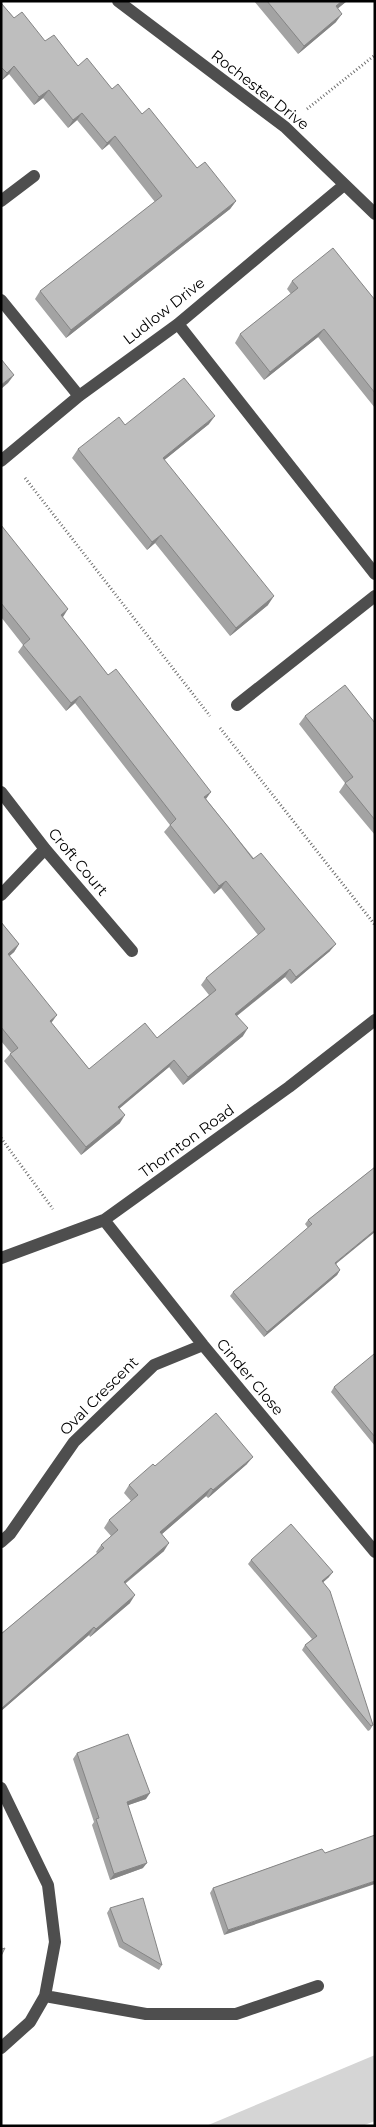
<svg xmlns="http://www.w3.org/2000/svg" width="376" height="2127" viewBox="0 0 376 2127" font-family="Montserrat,sans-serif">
	<rect width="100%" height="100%" fill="#fff"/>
	<path fill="#d5d5d5" d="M 375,2055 L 375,2121 L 362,2126 L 206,2126 Z"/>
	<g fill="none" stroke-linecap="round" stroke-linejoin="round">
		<path stroke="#707070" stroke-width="3" stroke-dasharray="1 2.5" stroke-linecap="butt" d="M 307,109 L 375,55
			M 25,478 L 210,716
			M 220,728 L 375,925
			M 1,1138 L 53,1209"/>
		<path stroke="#4e4e4e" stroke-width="12" d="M 118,1 L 285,127 L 375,214
			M 1,201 L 34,176
			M 1,300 L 79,396
			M 178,324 L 375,574
			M 1,461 L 79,396 L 178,324 L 344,185
			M 237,705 L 375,596
			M 1,792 L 45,849 L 132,951
			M 1,895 L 45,849
			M 104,1220 L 203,1345 L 375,1552
			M 1,1258 L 104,1220 L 289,1087 L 375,1020
			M 1,1542 L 10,1534 L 74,1442 L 154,1365 L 203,1345
			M 1,1788 L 48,1885 L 55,1942 L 45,1996 L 30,2022 L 1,2048
			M 45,1996 L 146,2014 L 236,2014 L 318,1986"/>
	</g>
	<path fill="#a3a3a3" d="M 254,1 L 347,1 L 338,8 L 336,22 L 298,54 Z
		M 1,3 L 14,18 L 78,66 L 112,89 L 142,114 L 197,168 L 236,201 L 230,209 L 66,338 L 35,299 L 40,291 L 155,202 L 109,144 L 102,150 L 77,120 L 68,128 L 43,98 L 34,105 L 9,74 L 1,81 Z
		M 292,281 L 375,300 L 375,408 L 318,337 L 264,380 L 235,343 L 240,334 L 291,294 L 287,289 Z
		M 209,424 L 164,460 L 268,605 L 230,636 L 155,543 L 147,550 L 72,458 L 78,449 L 125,425 Z
		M 1,525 L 62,617 L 229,828 L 330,951 L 291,984 L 285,977 L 237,1016 L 243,1036 L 183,1085 L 169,1067 L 119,1108 L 120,1123 L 81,1155 L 4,1061 L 11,1053 L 1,1041 L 1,922 L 19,944 L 14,952 L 9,956 L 52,1022 L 51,1023 L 89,1069 L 157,1038 L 209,995 L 201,985 L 206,978 L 258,935 L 221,888 L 214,894 L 164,832 L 170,825 L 75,703 L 66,711 L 18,652 L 23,645 L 1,617 Z
		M 305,716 L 375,723 L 375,835 L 339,792 L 345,783 L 299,724 Z
		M 375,1167 L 336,1265 L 340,1270 L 337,1275 L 264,1337 L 230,1296 L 233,1292 L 308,1228 L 305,1224 L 308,1220 Z
		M 375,1354 L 375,1446 L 331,1392 L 334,1387 Z
		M 247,1464 L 208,1498 L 206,1496 L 162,1534 L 164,1551 L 125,1584 L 130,1603 L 90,1637 L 89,1635 L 1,1711 L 1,1634 L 97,1553 L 96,1552 L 101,1545 L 111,1536 L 104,1528 L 109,1520 L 131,1501 L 124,1493 L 129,1485 L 155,1466 Z
		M 251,1560 L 329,1577 L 323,1582 L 373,1725 L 370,1730 L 368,1731 L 302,1650 L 305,1645 L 312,1639 L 248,1564 Z
		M 77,1753 L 146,1799 L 128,1805 L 143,1868 L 110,1880 L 92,1825 L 94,1822 L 73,1759 Z
		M 322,1849 L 224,1935 L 210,1893 L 213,1888 Z
		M 110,1908 L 162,1965 L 159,1970 L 119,1947 L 107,1913 Z"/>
	<path fill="#858585" d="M 342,1 L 347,1 L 330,15 L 336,6 Z
		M 342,14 L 336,22 L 298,54 L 304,46 Z
		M 14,66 L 9,74 L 1,81 L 7,73 Z
		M 49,90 L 43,98 L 34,105 L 39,97 Z
		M 82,113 L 77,120 L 68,128 L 73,120 Z
		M 115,136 L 109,144 L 102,150 L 107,143 Z
		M 236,201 L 230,209 L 66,338 L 71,330 Z
		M 324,329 L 318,337 L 264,380 L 270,372 Z
		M 14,375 L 8,383 L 1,389 L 1,385 Z
		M 215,416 L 209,424 L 157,466 L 163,458 Z
		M 161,535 L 155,543 L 147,550 L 152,542 Z
		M 274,596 L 268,605 L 230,636 L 236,628 Z
		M 68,609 L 63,617 L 55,623 L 61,615 Z
		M 80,696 L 75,703 L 66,711 L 71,703 Z
		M 211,792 L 206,799 L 204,797 Z
		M 226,881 L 221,888 L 214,894 L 219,886 Z
		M 19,944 L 14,952 L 3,962 L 8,954 Z
		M 336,944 L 330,951 L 291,984 L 296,977 Z
		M 290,969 L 285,977 L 230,1021 L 235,1014 Z
		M 57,1015 L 52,1022 L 44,1029 L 50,1021 Z
		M 248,1028 L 243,1036 L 183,1085 L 188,1077 Z
		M 174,1060 L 169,1067 L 113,1114 L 118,1107 Z
		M 125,1115 L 120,1123 L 81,1155 L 86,1147 Z
		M 375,1230 L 375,1232 L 331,1268 L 335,1263 Z
		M 340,1270 L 337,1275 L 264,1337 L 267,1332 Z
		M 253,1457 L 247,1464 L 208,1498 L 213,1490 Z
		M 211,1488 L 206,1496 L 155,1540 L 160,1532 Z
		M 169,1543 L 164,1551 L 118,1589 L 124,1582 Z
		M 333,1572 L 329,1577 L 319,1586 L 322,1581 Z
		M 135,1595 L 130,1603 L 90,1637 L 96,1629 Z
		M 94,1627 L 89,1635 L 1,1711 L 2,1708 Z
		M 150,1793 L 146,1799 L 123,1807 L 127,1802 Z
		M 147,1863 L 143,1868 L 110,1880 L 114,1874 Z
		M 375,1881 L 375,1884 L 224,1935 L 228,1930 Z"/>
	<path fill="#bebebe" stroke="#858585" d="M 267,1 L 342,1 L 336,6 L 342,14 L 304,46 Z
		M 1,3 L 14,18 L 22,12 L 45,41 L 54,35 L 78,66 L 87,58 L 112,89 L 118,84 L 142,114 L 149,108 L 197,168 L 205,162 L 236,201 L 71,330 L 40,291 L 162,196 L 115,136 L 107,143 L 82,113 L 73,120 L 49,90 L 39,97 L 14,66 L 7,73 L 1,67 Z
		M 333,248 L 375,300 L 375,393 L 324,329 L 270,372 L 240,334 L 298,288 L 292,281 Z
		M 1,359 L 14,375 L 1,385 Z
		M 184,378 L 215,416 L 163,458 L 274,596 L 236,628 L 161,535 L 152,542 L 78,449 L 119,417 L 125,425 Z
		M 1,525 L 68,609 L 61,615 L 84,644 L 108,675 L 116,669 L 211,792 L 204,797 L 229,828 L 253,859 L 261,853 L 336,944 L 296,977 L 290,969 L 235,1014 L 248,1028 L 188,1077 L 174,1060 L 118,1107 L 125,1115 L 86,1147 L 10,1054 L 18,1048 L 1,1027 L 1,922 L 19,944 L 8,954 L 57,1015 L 50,1021 L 89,1069 L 145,1023 L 157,1038 L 216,990 L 206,978 L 265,929 L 226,881 L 219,886 L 170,825 L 176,819 L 80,696 L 71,703 L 23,645 L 30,639 L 1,603 Z
		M 345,685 L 375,723 L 375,820 L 345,783 L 353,777 L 305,716 Z
		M 375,1167 L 375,1230 L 335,1263 L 340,1270 L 267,1332 L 233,1292 L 312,1224 L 308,1220 Z
		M 374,1354 L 375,1354 L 375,1437 L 334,1387 Z
		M 216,1413 L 253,1457 L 213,1490 L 211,1488 L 160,1532 L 169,1543 L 124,1582 L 135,1595 L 96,1629 L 94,1627 L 2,1708 L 1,1707 L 1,1634 L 104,1548 L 101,1545 L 118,1530 L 109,1520 L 138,1495 L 129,1485 L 153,1464 L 155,1466 Z
		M 291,1524 L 333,1572 L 322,1581 L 330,1591 L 373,1725 L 371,1726 L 305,1645 L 317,1636 L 251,1560 Z
		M 128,1734 L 150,1793 L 127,1802 L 147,1863 L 114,1874 L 96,1819 L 99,1818 L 77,1753 Z
		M 375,1835 L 375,1881 L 228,1930 L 213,1888 L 322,1849 L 325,1853 Z
		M 143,1898 L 162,1965 L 123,1942 L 110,1908 Z
		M 1,1945 L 2,1949 L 5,1948 L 1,1956 Z"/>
	<g text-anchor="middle" stroke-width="4" stroke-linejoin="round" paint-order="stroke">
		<g font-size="15" fill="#000" stroke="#fff">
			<text transform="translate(260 90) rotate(38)" y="5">Rochester Drive</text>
			<text transform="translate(164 311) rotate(-38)" y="5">Ludlow Drive</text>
			<text transform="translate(78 862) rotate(50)" y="5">Croft Court</text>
			<text transform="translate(187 1141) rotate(-36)" y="5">Thornton Road</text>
			<text transform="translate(250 1377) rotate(50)" y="5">Cinder Close</text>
			<text transform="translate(99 1396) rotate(-45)" y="5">Oval Crescent</text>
		</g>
	</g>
	<rect width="376" height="2127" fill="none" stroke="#000000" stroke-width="5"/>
</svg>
